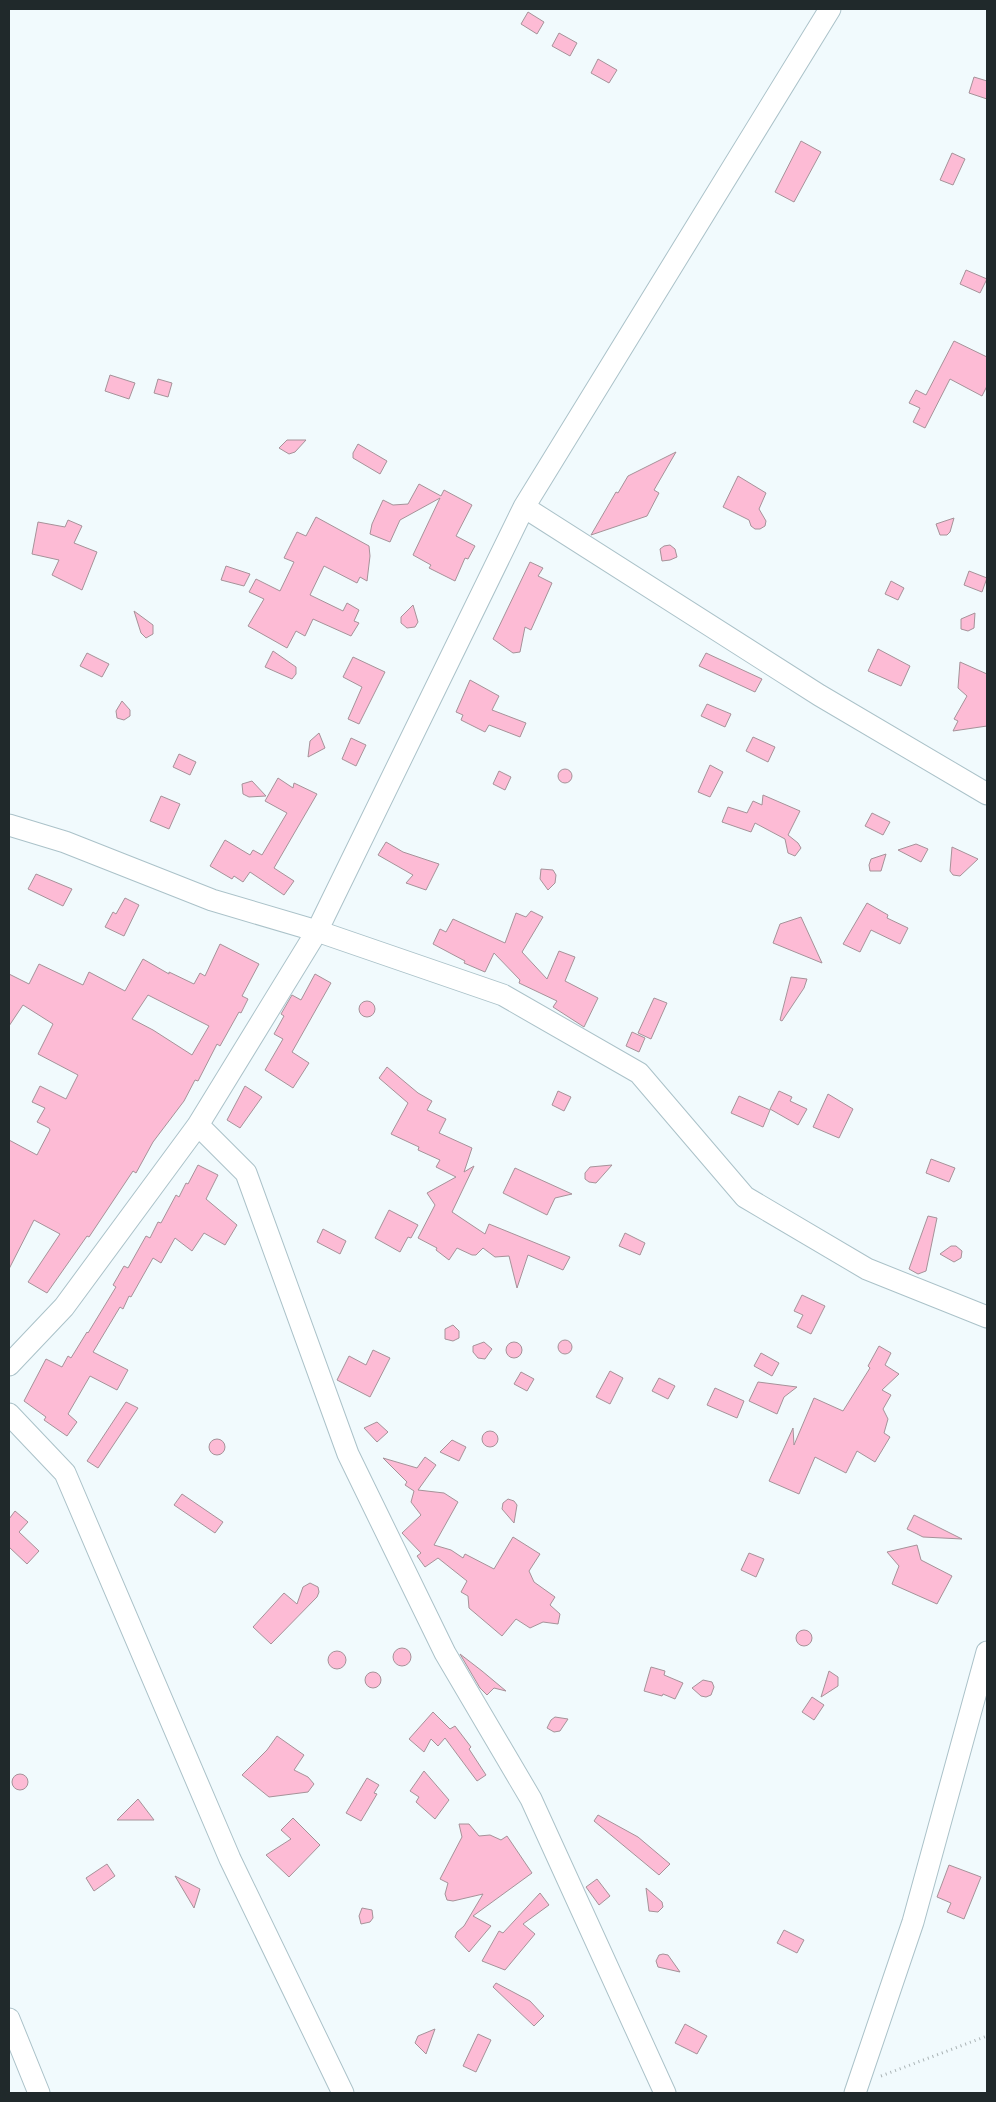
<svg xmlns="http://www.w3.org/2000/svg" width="996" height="2102" viewBox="0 0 996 2102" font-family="Lora,serif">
	<rect width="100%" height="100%" fill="#f1fafd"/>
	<path fill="#fdbbd5" stroke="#a69299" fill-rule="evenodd" d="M 528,12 L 544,22 L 537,34 L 521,24 Z
		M 559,33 L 577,43 L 570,56 L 552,46 Z
		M 598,59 L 617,70 L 609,83 L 591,73 Z
		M 974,77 L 987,81 L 987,99 L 969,93 Z
		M 801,141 L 821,152 L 794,202 L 775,192 Z
		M 952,153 L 965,159 L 953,185 L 940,180 Z
		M 966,270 L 987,279 L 980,293 L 960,284 Z
		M 954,341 L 987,357 L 987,386 L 982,396 L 950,379 L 925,428 L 913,422 L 920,408 L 909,403 L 916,390 L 926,395 Z
		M 110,375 L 135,383 L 129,399 L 105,391 Z
		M 158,379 L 172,383 L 168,397 L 154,393 Z
		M 287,440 L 306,440 L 295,452 L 289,454 L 279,448 Z
		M 358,444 L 387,461 L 380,474 L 353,458 L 353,453 Z
		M 676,452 L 654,490 L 659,493 L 647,516 L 591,535 L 616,492 L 618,493 L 628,476 Z
		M 738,476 L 766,493 L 759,509 L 766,521 L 765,526 L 760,529 L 755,529 L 751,526 L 749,520 L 723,507 Z
		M 419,484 L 441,496 L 444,490 L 472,505 L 456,536 L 475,546 L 468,559 L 465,558 L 455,581 L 429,568 L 431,565 L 413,555 L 440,498 L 400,520 L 390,542 L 370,534 L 372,524 L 383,500 L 393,505 L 408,504 Z
		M 316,517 L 369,546 L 370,556 L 367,581 L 360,577 L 357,583 L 324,566 L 310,595 L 343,611 L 347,603 L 359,610 L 354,621 L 359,623 L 351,636 L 313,619 L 305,636 L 296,631 L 287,648 L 248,626 L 264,599 L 249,592 L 256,579 L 280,591 L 294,562 L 284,558 L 297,532 L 306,536 Z
		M 954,518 L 950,532 L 947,535 L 940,535 L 936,524 Z
		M 68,520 L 82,526 L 74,543 L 97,552 L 82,590 L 52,575 L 59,560 L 32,554 L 38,522 L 65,527 Z
		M 670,545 L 675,549 L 677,557 L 670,560 L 662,561 L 660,549 L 664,546 Z
		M 530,562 L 543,568 L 538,576 L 552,583 L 531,630 L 525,627 L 520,652 L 513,653 L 493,639 Z
		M 226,566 L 250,574 L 244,586 L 221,580 Z
		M 969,571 L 987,578 L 982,592 L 964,585 Z
		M 891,581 L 904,588 L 898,600 L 885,594 Z
		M 413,605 L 418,622 L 415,627 L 407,628 L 401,623 L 401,617 Z
		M 134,611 L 153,625 L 153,634 L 146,638 L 141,633 Z
		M 975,613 L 974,628 L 968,631 L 961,629 L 961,619 Z
		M 878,649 L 910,666 L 901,686 L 868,671 Z
		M 273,651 L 296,667 L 296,674 L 292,679 L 265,667 Z
		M 87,653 L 109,664 L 102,677 L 80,666 Z
		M 706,653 L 762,679 L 755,692 L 699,666 Z
		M 353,657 L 385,672 L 359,724 L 348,719 L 362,687 L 343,677 Z
		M 960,662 L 987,674 L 987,726 L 953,731 L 958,721 L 954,719 L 967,696 L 958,688 Z
		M 470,680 L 499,696 L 492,710 L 526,723 L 520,737 L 489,725 L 485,732 L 461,720 L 463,715 L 456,712 Z
		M 122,701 L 130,710 L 130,716 L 124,720 L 117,718 L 116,711 Z
		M 707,704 L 731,714 L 725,727 L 701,716 Z
		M 319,733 L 325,748 L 308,757 L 310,741 Z
		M 753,737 L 775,747 L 768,762 L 746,751 Z
		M 351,738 L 366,745 L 356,766 L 342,759 Z
		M 179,754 L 196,762 L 190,775 L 173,767 Z
		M 710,765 L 723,772 L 710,797 L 698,792 Z
		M558 776a7 7 0 1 1 14 0a7 7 0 1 1-14 0Z
		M 499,771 L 511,777 L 505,790 L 493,784 Z
		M 278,778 L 293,788 L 294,783 L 317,794 L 274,868 L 294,881 L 284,895 L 250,872 L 243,882 L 234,876 L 232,879 L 210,866 L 225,840 L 250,855 L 253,850 L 262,855 L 287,813 L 265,801 Z
		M 252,781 L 266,796 L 249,797 L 243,794 L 242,784 Z
		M 763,795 L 800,811 L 788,835 L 798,843 L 801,848 L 795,856 L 788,853 L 785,839 L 755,823 L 751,832 L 722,822 L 728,807 L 747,813 L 753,801 L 762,805 Z
		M 161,796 L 180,804 L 169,829 L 150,821 Z
		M 872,813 L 890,822 L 883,835 L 865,826 Z
		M 386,842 L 403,852 L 439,864 L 426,890 L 406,883 L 413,875 L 378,855 Z
		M 916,844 L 928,849 L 921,862 L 898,850 Z
		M 952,847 L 978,859 L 960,876 L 953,875 L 950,871 Z
		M 886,854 L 881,871 L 870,871 L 869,865 L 871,859 Z
		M 541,869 L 553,870 L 556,875 L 555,883 L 548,890 L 540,879 Z
		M 36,874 L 72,889 L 63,906 L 28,889 Z
		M 125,898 L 139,905 L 124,936 L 105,927 L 113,912 L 116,914 Z
		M 867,903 L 888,915 L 887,918 L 908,928 L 900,944 L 871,930 L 860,952 L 843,944 Z
		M 531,911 L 543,917 L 522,952 L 547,979 L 559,951 L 575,957 L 565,981 L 598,998 L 584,1027 L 553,1007 L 557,1001 L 519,983 L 520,980 L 494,953 L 485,972 L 464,963 L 465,961 L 433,944 L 440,929 L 446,932 L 453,919 L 505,943 L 516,913 L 526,917 Z
		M 801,917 L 822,963 L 773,943 L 780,924 Z
		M 220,944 L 259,964 L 242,996 L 248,999 L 241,1013 L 239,1012 L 220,1046 L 217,1044 L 198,1081 L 195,1080 L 184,1101 L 153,1142 L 136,1173 L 133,1171 L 89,1237 L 87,1236 L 47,1293 L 28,1282 L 60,1234 L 34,1220 L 9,1269 L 9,1140 L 37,1155 L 50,1130 L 49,1128 L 37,1122 L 45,1108 L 32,1102 L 40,1086 L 66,1099 L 78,1075 L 38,1054 L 53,1024 L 23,1005 L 9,1026 L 9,974 L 29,984 L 39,964 L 83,985 L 89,972 L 125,991 L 143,959 L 169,974 L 169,972 L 194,984 L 200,973 L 205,976 ZM 148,995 L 209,1026 L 192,1055 L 153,1030 L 132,1019 Z
		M 315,974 L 331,983 L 292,1052 L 309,1063 L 293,1088 L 265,1070 L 283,1039 L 274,1034 L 284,1016 L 281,1014 L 292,995 L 301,1000 Z
		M 791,977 L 807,979 L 804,988 L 782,1021 L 780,1020 Z
		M 654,998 L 667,1003 L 651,1039 L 638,1033 Z
		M359 1009a8 8 0 1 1 16 0a8 8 0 1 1-16 0Z
		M 632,1032 L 645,1038 L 639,1052 L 626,1046 Z
		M 387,1067 L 418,1093 L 432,1101 L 427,1110 L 446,1119 L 439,1133 L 472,1148 L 464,1172 L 474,1166 L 452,1212 L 485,1234 L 489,1224 L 570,1257 L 563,1270 L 528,1255 L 517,1288 L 509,1256 L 495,1257 L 483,1248 L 476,1255 L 472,1255 L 457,1248 L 449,1260 L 436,1250 L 437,1248 L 418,1238 L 435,1205 L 427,1193 L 456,1177 L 436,1167 L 440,1160 L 418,1150 L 419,1147 L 391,1134 L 408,1103 L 379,1078 Z
		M 245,1086 L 262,1097 L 240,1128 L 227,1120 Z
		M 558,1091 L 571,1097 L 564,1111 L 552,1105 Z
		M 779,1091 L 792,1097 L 790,1101 L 807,1109 L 798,1125 L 770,1109 Z
		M 828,1094 L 853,1109 L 839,1138 L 813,1127 Z
		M 739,1096 L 770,1110 L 763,1127 L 731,1113 Z
		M 931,1159 L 955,1168 L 949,1182 L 926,1173 Z
		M 198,1165 L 218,1175 L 206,1199 L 237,1225 L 225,1245 L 204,1233 L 192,1251 L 175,1238 L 161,1263 L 153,1258 L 131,1297 L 129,1296 L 123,1309 L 120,1307 L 93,1352 L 128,1370 L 117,1390 L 90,1376 L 68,1414 L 77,1422 L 67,1436 L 44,1420 L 46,1417 L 24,1401 L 46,1359 L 62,1367 L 68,1356 L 71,1358 L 87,1332 L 88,1333 L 116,1287 L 113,1285 L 124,1266 L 128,1268 L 146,1236 L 150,1238 L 158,1222 L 161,1223 L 176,1195 L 179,1197 L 186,1183 L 188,1184 Z
		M 612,1165 L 596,1183 L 589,1182 L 585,1179 L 585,1173 L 590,1167 Z
		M 515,1168 L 528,1174 L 572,1194 L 555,1198 L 547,1215 L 503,1193 Z
		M 389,1210 L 418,1225 L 411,1238 L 408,1237 L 400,1252 L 375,1238 Z
		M 928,1216 L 937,1218 L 926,1271 L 918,1274 L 909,1269 Z
		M 323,1229 L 346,1241 L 340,1254 L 317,1242 Z
		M 625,1233 L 645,1243 L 640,1255 L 619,1246 Z
		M 951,1246 L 956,1246 L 962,1251 L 961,1258 L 954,1262 L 940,1254 Z
		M 802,1295 L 825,1306 L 811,1334 L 797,1327 L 803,1315 L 794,1311 Z
		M 453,1325 L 459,1331 L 459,1338 L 453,1341 L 445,1339 L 445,1329 Z
		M558 1347a7 7 0 1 1 14 0a7 7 0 1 1-14 0Z
		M 484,1342 L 492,1349 L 485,1359 L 478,1358 L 473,1352 L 473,1346 Z
		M506 1350a8 8 0 1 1 16 0a8 8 0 1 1-16 0Z
		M 879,1346 L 891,1353 L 885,1365 L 899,1374 L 882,1390 L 891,1395 L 883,1409 L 888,1419 L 884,1433 L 890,1437 L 875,1462 L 857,1451 L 846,1473 L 815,1457 L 799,1494 L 769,1481 L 793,1428 L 794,1445 L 814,1398 L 843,1411 L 870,1368 L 868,1366 Z
		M 373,1350 L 390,1358 L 370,1397 L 337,1380 L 349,1356 L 366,1365 Z
		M 761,1353 L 779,1363 L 772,1376 L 754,1366 Z
		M 610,1371 L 623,1378 L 610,1404 L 596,1397 Z
		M 521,1372 L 534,1379 L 527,1391 L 514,1384 Z
		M 659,1378 L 675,1386 L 668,1399 L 652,1391 Z
		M 758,1382 L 797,1387 L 784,1397 L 777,1414 L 749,1401 Z
		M 715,1388 L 744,1401 L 737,1418 L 707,1405 Z
		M 126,1402 L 138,1408 L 98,1468 L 87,1461 Z
		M 377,1422 L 388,1432 L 377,1442 L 364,1428 Z
		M482 1439a8 8 0 1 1 16 0a8 8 0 1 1-16 0Z
		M209 1447a8 8 0 1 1 16 0a8 8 0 1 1-16 0Z
		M 452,1440 L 466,1447 L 459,1461 L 440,1452 Z
		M 425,1457 L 436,1465 L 418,1490 L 444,1493 L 458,1502 L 434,1545 L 451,1550 L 463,1558 L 465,1554 L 494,1569 L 513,1537 L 540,1554 L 529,1571 L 534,1582 L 555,1597 L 550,1605 L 560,1614 L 558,1624 L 543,1622 L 530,1628 L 516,1619 L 502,1636 L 469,1608 L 468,1596 L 461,1592 L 467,1581 L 438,1558 L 425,1567 L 417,1556 L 421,1553 L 402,1533 L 421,1515 L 411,1502 L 414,1491 L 405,1485 L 407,1482 L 383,1458 L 417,1468 Z
		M 182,1494 L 223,1522 L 215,1533 L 174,1505 Z
		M 508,1499 L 514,1501 L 517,1505 L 514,1523 L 502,1509 L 503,1503 Z
		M 15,1511 L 28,1522 L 19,1532 L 39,1551 L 27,1564 L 9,1547 L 9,1519 Z
		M 914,1515 L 962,1539 L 923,1537 L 907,1529 Z
		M 917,1545 L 921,1560 L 952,1576 L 937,1604 L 892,1584 L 899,1566 L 887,1552 Z
		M 749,1553 L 764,1559 L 756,1577 L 741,1570 Z
		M 310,1583 L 318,1587 L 319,1592 L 317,1597 L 271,1644 L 253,1627 L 284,1593 L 297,1604 L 303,1587 Z
		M796 1638a8 8 0 1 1 16 0a8 8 0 1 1-16 0Z
		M393 1657a9 9 0 1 1 18 0a9 9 0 1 1-18 0Z
		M328 1660a9 9 0 1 1 18 0a9 9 0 1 1-18 0Z
		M 460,1654 L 482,1671 L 506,1691 L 494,1688 L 487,1695 L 480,1688 Z
		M 651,1667 L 665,1671 L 664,1675 L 683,1683 L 675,1699 L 663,1694 L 662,1696 L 644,1691 Z
		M 829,1671 L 838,1677 L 838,1686 L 821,1697 Z
		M365 1680a8 8 0 1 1 16 0a8 8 0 1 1-16 0Z
		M 703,1680 L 712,1682 L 714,1687 L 711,1695 L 706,1697 L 701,1696 L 692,1688 Z
		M 812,1697 L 824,1705 L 814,1720 L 802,1712 Z
		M 433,1712 L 450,1729 L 455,1726 L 471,1747 L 469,1749 L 486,1775 L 477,1781 L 445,1738 L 438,1746 L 431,1739 L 424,1752 L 409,1739 Z
		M 555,1717 L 568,1719 L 560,1731 L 554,1732 L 547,1728 L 551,1720 Z
		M 277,1736 L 304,1755 L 294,1770 L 308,1777 L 314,1784 L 308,1792 L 269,1797 L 242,1775 L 267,1750 Z
		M 424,1771 L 449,1800 L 435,1819 L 416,1802 L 419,1797 L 410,1791 Z
		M12 1782a8 8 0 1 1 16 0a8 8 0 1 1-16 0Z
		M 367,1778 L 379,1785 L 374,1793 L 377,1794 L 361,1821 L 346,1813 Z
		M 138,1799 L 154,1820 L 117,1820 Z
		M 598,1815 L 638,1837 L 670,1864 L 659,1875 L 594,1821 Z
		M 293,1818 L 320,1845 L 289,1877 L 266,1855 L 291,1839 L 281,1830 Z
		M 459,1824 L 469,1824 L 479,1836 L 490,1835 L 501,1840 L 507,1836 L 532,1873 L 473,1916 L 491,1926 L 469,1952 L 455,1937 L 457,1932 L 464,1926 L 483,1894 L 453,1901 L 447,1900 L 445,1894 L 448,1883 L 440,1879 L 462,1837 Z
		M 107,1864 L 115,1876 L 94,1891 L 86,1878 Z
		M 949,1865 L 981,1877 L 964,1919 L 947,1912 L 951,1903 L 937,1897 Z
		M 175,1876 L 200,1889 L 194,1908 Z
		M 597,1879 L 610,1896 L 599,1905 L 586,1887 Z
		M 646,1888 L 662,1902 L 663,1907 L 658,1912 L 649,1911 Z
		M 540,1893 L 549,1905 L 523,1924 L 535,1934 L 505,1970 L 482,1961 L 499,1931 L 503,1933 Z
		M 362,1908 L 372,1910 L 373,1918 L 370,1922 L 361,1924 L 359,1916 Z
		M 784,1930 L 804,1940 L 797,1953 L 777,1943 Z
		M 663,1954 L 668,1955 L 680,1972 L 658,1967 L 656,1961 L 659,1955 Z
		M 496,1983 L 530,2001 L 544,2016 L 534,2026 L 493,1987 Z
		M 685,2024 L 707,2036 L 697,2054 L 675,2043 Z
		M 435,2029 L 426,2054 L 415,2043 L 418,2036 Z
		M 478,2034 L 491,2040 L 476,2072 L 463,2066 Z"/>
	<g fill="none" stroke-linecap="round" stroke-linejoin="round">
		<g stroke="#abc2c9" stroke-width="23">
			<path id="street" d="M 524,507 L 819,695 L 987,794
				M 9,825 L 65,842 L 212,900 L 317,931 L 503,995 L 639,1073 L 745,1197 L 867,1269 L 987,1317
				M 198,1125 L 246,1173 L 348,1454 L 445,1653 L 531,1799 L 665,2093
				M 9,1365 L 64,1307 L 198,1125 L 317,931 L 524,507 L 830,9
				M 9,1414 L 65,1473 L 230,1859 L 343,2093
				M 9,2019 L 39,2093
				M 855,2093 L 913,1922 L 987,1652"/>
		</g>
		<path stroke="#aab3b5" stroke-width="3" stroke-dasharray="1 4" stroke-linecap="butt" d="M 881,2076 L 987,2036"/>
		<use href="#street" stroke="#fff" stroke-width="21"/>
	</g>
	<rect width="996" height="2102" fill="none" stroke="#20292b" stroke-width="20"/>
</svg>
